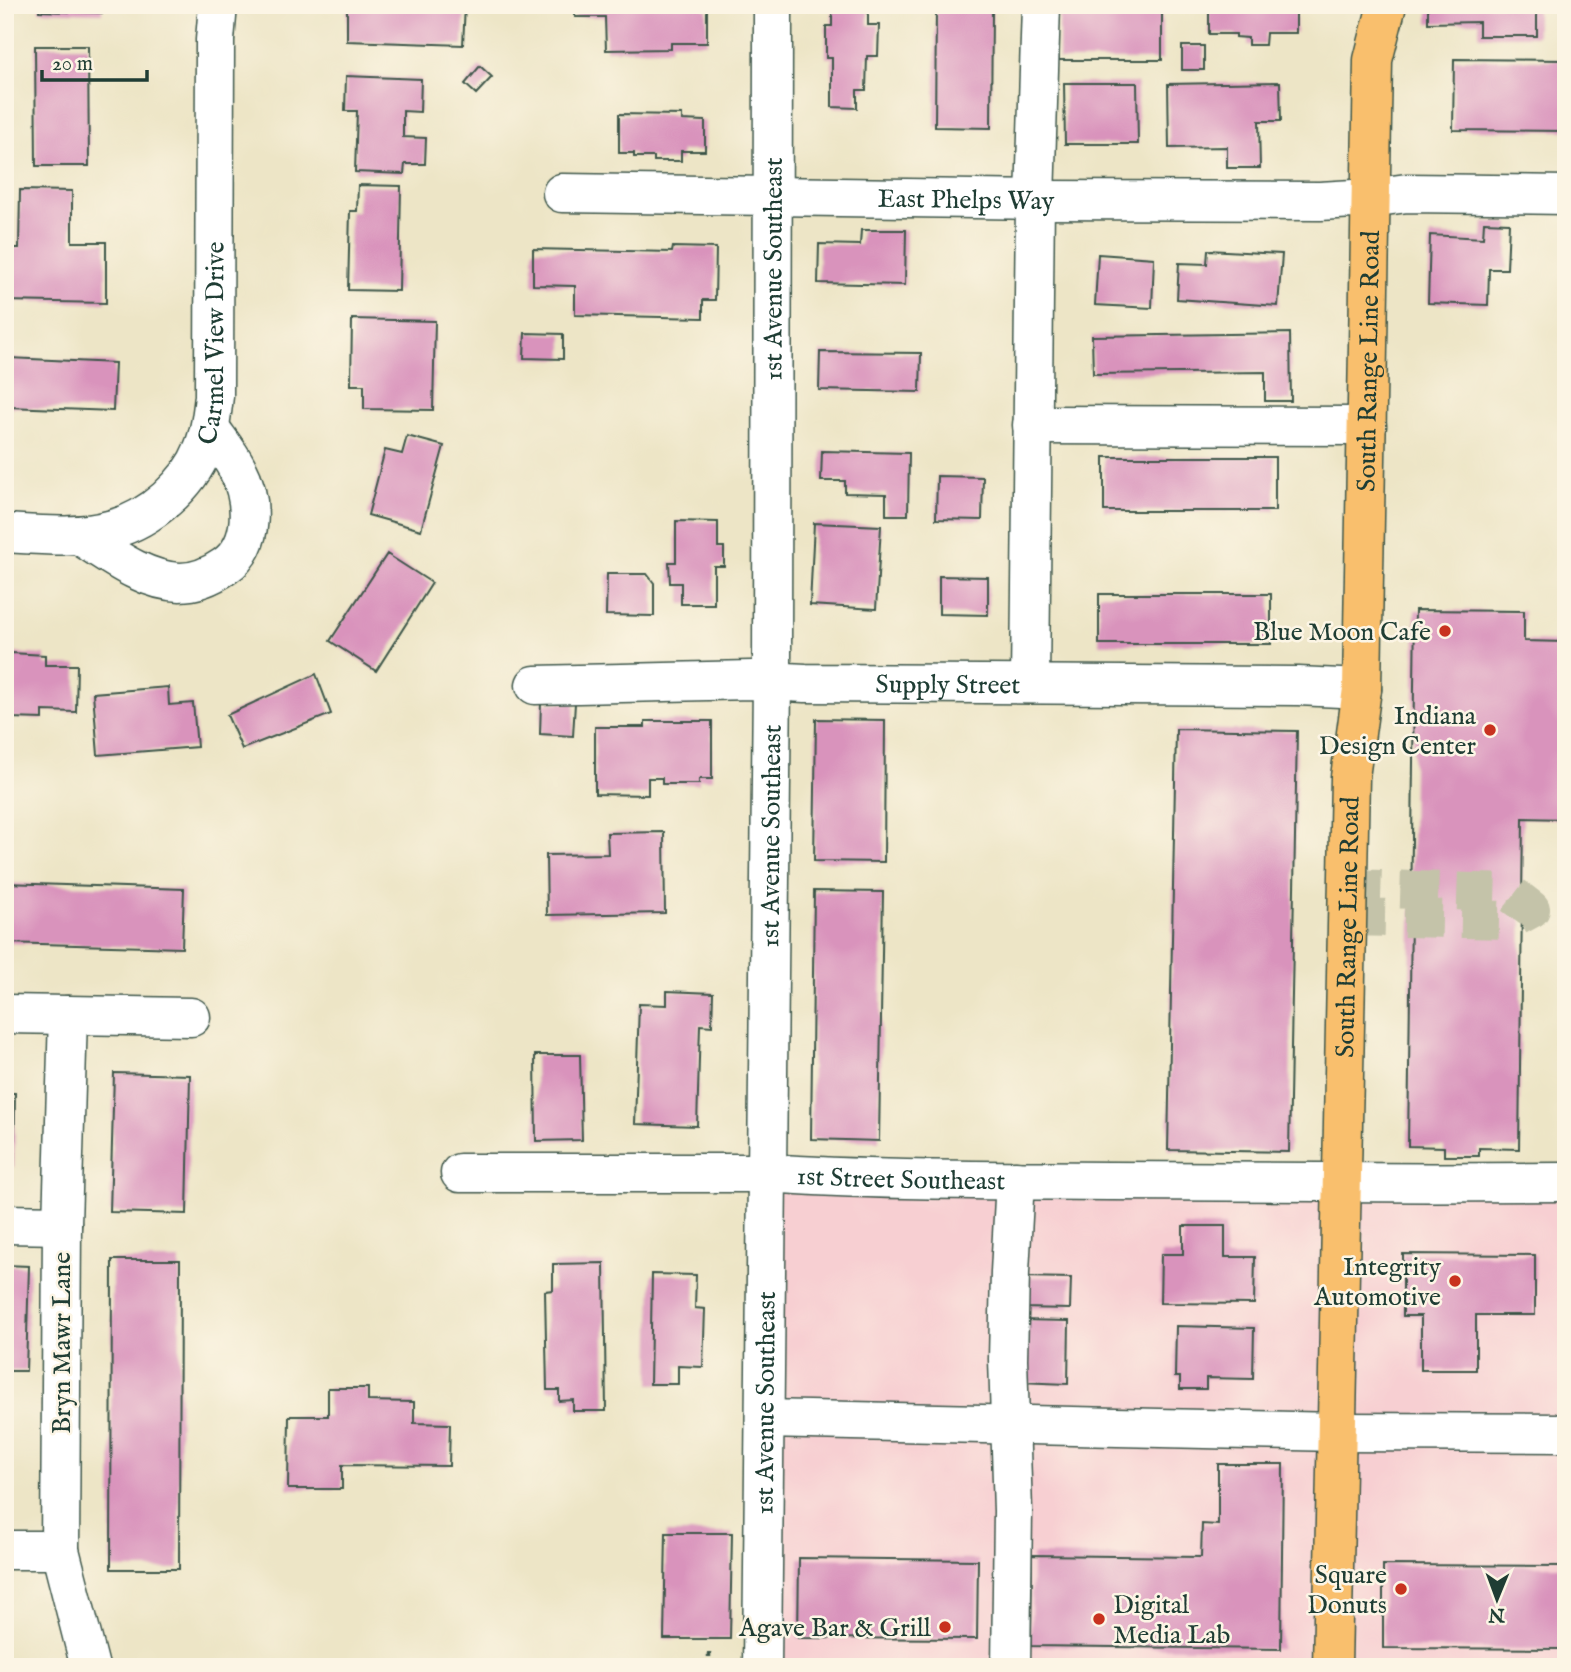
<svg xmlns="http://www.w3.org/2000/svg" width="1571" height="1672" viewBox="0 0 1571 1672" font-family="'IM FELL English',serif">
	<rect width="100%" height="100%" fill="#fcf5e5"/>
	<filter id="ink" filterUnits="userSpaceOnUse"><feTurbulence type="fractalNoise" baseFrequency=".0143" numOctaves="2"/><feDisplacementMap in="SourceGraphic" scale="14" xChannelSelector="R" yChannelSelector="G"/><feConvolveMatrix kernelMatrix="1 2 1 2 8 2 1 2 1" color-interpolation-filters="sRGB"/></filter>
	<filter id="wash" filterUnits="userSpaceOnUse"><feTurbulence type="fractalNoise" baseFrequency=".00686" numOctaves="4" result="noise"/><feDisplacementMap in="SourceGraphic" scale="28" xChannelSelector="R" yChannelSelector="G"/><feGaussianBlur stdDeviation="1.57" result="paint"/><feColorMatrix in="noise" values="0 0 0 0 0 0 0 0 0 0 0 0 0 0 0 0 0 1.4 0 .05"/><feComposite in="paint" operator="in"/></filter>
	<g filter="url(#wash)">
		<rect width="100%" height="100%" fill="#ede5c6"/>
		<path fill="#f7cfd2" d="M 777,1188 L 1566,1188 L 1566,1667 L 777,1667 Z"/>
		<g id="blocks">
			<path fill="#d993bc" d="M 39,5 L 102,5 L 102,13 L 39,11 Z
				M 347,5 L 465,5 L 463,45 L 347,41 Z
				M 575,5 L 703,5 L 703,9 L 707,9 L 707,43 L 671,43 L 671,49 L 606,50 L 605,17 L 575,17 Z
				M 839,5 L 868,5 L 868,25 L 879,25 L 878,56 L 867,56 L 866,90 L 857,90 L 857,108 L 832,107 L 832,58 L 826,58 L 826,26 L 832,26 L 832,8 L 839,8 Z
				M 1059,5 L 1162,5 L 1162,60 L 1059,60 Z
				M 1209,5 L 1296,5 L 1296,33 L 1266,33 L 1265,45 L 1248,45 L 1248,38 L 1236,37 L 1236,34 L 1209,34 Z
				M 1428,5 L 1537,5 L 1537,36 L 1479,36 L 1479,22 L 1428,23 Z
				M 936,10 L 992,10 L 991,128 L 935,127 Z
				M 35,46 L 88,46 L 89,166 L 36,166 Z
				M 1182,46 L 1204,46 L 1204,70 L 1182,70 Z
				M 1454,59 L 1566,60 L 1566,131 L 1453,130 Z
				M 480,66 L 492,77 L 476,94 L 465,84 Z
				M 346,76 L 421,79 L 420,112 L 403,111 L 403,137 L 426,138 L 425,164 L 405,164 L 404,174 L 355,172 L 357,111 L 345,111 Z
				M 1280,82 L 1281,121 L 1259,121 L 1260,168 L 1227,168 L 1227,147 L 1169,148 L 1168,84 Z
				M 1064,83 L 1137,83 L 1138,144 L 1065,144 Z
				M 619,114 L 682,115 L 682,120 L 705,121 L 705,151 L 681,151 L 681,161 L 654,161 L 654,157 L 634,157 L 634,153 L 619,153 Z
				M 358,185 L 401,186 L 399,291 L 348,290 L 350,211 L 357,211 Z
				M 20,190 L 72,191 L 72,242 L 106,242 L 106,303 L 5,301 L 5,248 L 19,248 Z
				M 1484,222 L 1509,223 L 1507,269 L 1489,269 L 1488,305 L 1428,303 L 1430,235 L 1483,238 Z
				M 861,230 L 906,230 L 905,285 L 818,283 L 819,244 L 860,245 Z
				M 673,247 L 716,248 L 715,300 L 703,300 L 703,318 L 575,315 L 575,286 L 533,285 L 533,249 L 672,252 Z
				M 1208,250 L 1282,254 L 1278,306 L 1177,299 L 1179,263 L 1207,264 Z
				M 1098,254 L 1154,258 L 1152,308 L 1095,305 Z
				M 352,319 L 435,321 L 433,410 L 364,409 L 364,385 L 351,385 Z
				M 525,333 L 563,334 L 563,359 L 524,358 Z
				M 1290,333 L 1291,401 L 1265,401 L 1265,372 L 1093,374 L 1092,336 Z
				M 820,352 L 921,353 L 920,392 L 819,390 Z
				M 9,358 L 115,363 L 113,411 L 8,407 Z
				M 407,436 L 444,446 L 421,530 L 368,515 L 385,450 L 402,454 Z
				M 822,451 L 909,453 L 908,515 L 886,515 L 886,494 L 845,493 L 845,481 L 821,481 Z
				M 1104,457 L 1275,457 L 1275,511 L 1104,511 Z
				M 937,476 L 983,477 L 982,520 L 936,519 Z
				M 676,521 L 718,522 L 718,547 L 724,547 L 724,566 L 714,566 L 714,604 L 681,604 L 681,583 L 670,583 L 669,562 L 676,562 Z
				M 814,523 L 881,526 L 876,609 L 810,605 Z
				M 387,554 L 432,583 L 376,671 L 330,641 Z
				M 607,574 L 647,574 L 654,583 L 654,616 L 606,615 Z
				M 939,576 L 988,577 L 988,615 L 939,614 Z
				M 1099,594 L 1271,594 L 1271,644 L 1099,644 Z
				M 1415,610 L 1524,611 L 1524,641 L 1566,642 L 1566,819 L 1523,818 L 1519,1149 L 1479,1148 L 1479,1156 L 1444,1156 L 1444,1147 L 1408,1146 Z
				M 11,653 L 45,655 L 45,665 L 77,665 L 76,712 L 43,711 L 43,719 L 11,718 L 11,711 L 5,711 L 5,663 L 11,663 Z
				M 316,674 L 331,714 L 242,749 L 227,715 Z
				M 168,687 L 169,705 L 193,703 L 197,747 L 98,755 L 93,693 Z
				M 541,702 L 575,703 L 573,736 L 540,734 Z
				M 816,719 L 885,720 L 884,862 L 814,861 Z
				M 645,721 L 712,721 L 712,779 L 699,779 L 699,784 L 662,784 L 662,778 L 648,778 L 648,795 L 595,794 L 595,727 L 645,727 Z
				M 1176,729 L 1297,731 L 1289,1152 L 1168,1150 Z
				M 664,832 L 665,913 L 547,915 L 546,855 L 608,854 L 607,833 Z
				M 5,883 L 184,889 L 182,948 L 5,943 Z
				M 814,891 L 883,892 L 879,1141 L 811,1139 Z
				M 667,991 L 713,993 L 712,1026 L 700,1025 L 697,1126 L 635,1124 L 639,1004 L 667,1005 Z
				M 535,1055 L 580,1055 L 582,1140 L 536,1141 Z
				M 114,1073 L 190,1075 L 187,1214 L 110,1212 Z
				M 5,1093 L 15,1093 L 14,1167 L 5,1167 Z
				M 1183,1226 L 1225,1226 L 1225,1257 L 1255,1257 L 1254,1304 L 1160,1303 L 1161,1254 L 1183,1254 Z
				M 1403,1254 L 1535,1255 L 1535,1315 L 1476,1315 L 1476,1370 L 1421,1370 L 1421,1316 L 1403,1316 Z
				M 112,1260 L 180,1260 L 179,1569 L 111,1569 Z
				M 604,1263 L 606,1411 L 573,1411 L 573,1400 L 559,1401 L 559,1390 L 547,1390 L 545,1291 L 553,1290 L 553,1264 Z
				M 5,1265 L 29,1266 L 26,1371 L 5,1371 Z
				M 652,1274 L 696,1275 L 695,1308 L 705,1309 L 703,1367 L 678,1366 L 678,1384 L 650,1384 Z
				M 1022,1277 L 1071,1278 L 1070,1309 L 1022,1308 Z
				M 1020,1320 L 1069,1321 L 1068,1384 L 1019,1382 Z
				M 1176,1326 L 1254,1328 L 1253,1379 L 1206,1378 L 1206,1389 L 1180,1389 L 1180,1377 L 1175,1377 Z
				M 328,1388 L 368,1388 L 368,1401 L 414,1402 L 414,1423 L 450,1424 L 449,1466 L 342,1465 L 342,1489 L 288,1489 L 289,1416 L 328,1416 Z
				M 1218,1464 L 1283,1464 L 1281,1649 L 1031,1646 L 1032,1555 L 1201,1557 L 1202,1524 L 1218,1525 Z
				M 666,1533 L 732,1533 L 730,1639 L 664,1639 Z
				M 799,1558 L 978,1560 L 977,1639 L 798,1638 Z
				M 1383,1565 L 1566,1566 L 1566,1649 L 1383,1648 Z"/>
		</g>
	</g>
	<g filter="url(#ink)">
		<use href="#blocks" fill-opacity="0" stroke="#3e564a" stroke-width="2"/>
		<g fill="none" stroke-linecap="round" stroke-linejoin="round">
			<path stroke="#c4c3a9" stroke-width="38" stroke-dasharray="38 19" stroke-linecap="butt" d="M 1347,917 L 1511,920 L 1531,909 L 1510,893 L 1348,888"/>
			<g stroke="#3e564a" stroke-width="41">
				<g id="minor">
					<path id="s1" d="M 562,193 L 1035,200 L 1320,201 L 1370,198 L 1407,193 L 1566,195"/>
					<path d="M 1032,425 L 1367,426"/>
					<path id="s2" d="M 5,533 C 40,535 79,539 113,529 C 150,519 189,485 203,449 C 210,432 212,414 214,396 L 215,40 L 218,5"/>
					<path d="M 79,535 C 109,554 143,581 180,582 C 197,582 212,575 225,566 C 256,545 253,498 237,468 C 230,454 219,441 210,428"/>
					<path d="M 1030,684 L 1035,200 L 1041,5"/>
					<path id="s3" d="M 535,685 L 751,680 L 805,683 L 1298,686 L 1362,689"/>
					<path d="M 5,1014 L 191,1017"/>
					<path d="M 68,1015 L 62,1225 L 60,1550 L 90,1667"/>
					<path id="s4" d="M 460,1173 L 766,1173 C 880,1181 996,1180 1110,1181 C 1262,1182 1414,1183 1566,1182"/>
					<path d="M 5,1224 L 62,1225"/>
					<path d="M 765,1419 L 1336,1432 L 1566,1433"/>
					<path d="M 5,1550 L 60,1550"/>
					<path id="s5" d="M 762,1667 L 772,680 L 773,5"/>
					<path d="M 1011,1667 L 1013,1511 L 1008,1359 L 1010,1272 L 1015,1180"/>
				</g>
			</g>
			<g stroke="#3e564a" stroke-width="41">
				<g id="major">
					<path id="s6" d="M 1332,1667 L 1350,777 L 1362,689 L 1373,60 L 1387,5"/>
				</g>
			</g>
			<path stroke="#3e564a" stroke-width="4.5" stroke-dasharray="5 5" stroke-linecap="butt" d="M 709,1667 L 709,1653"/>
			<use href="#minor" stroke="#fff" stroke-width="38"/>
			<use href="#major" stroke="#f9bf6d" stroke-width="38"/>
		</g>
	</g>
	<g fill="#c8321e" stroke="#fcf5e5" stroke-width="2.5">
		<circle cx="1445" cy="631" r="7"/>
		<circle cx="1490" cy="730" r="7"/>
		<circle cx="1455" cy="1281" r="7"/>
		<circle cx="1401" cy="1589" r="7"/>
		<circle cx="1099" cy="1619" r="7"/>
		<circle cx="945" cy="1627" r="7"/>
	</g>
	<g text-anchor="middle" stroke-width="5" stroke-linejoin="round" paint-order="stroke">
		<g font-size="26" fill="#1f3d34" stroke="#fcf5e5">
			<text dy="9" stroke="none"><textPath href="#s1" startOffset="404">East Phelps Way</textPath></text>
			<text dy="9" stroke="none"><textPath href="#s5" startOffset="1398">1st Avenue Southeast</textPath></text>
			<text dy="9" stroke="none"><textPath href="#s2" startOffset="340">Carmel View Drive</textPath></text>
			<text dy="9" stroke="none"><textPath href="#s6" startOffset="1307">South Range Line Road</textPath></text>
			<text dy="9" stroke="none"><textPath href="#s3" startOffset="413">Supply Street</textPath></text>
			<text dy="9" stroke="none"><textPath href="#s5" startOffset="831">1st Avenue Southeast</textPath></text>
			<text dy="9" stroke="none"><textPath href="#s6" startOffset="740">South Range Line Road</textPath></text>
			<text dy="9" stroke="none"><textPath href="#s4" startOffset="441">1st Street Southeast</textPath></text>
			<text transform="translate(61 1343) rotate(-90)" y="9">Bryn Mawr Lane</text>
			<text dy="9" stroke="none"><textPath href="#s5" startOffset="264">1st Avenue Southeast</textPath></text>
		</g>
		<g font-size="26" fill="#1f3d34" stroke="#fcf5e5" text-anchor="end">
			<text x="1431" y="640">Blue Moon Cafe</text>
			<text x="1476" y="724">Indiana<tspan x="1476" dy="30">Design Center</tspan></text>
			<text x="1441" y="1275">Integrity<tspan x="1441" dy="30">Automotive</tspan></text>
			<text x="1387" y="1583">Square<tspan x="1387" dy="30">Donuts</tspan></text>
			<text x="1113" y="1613" text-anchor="start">Digital<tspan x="1113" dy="30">Media Lab</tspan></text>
			<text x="931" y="1636">Agave Bar &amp; Grill</text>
		</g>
	</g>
	<rect width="1571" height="1672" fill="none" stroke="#fcf5e5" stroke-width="28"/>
	<g transform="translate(1497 1599) rotate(181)" stroke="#fcf5e5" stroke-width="5" paint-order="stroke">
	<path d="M0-5L12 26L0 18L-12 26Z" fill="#1f3d34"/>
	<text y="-10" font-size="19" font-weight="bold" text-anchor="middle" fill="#1f3d34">N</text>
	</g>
	<path d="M42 70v10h105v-10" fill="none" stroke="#1f3d34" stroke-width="3.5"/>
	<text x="52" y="70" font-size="21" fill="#1f3d34" stroke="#fcf5e5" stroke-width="5" paint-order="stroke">20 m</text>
</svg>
